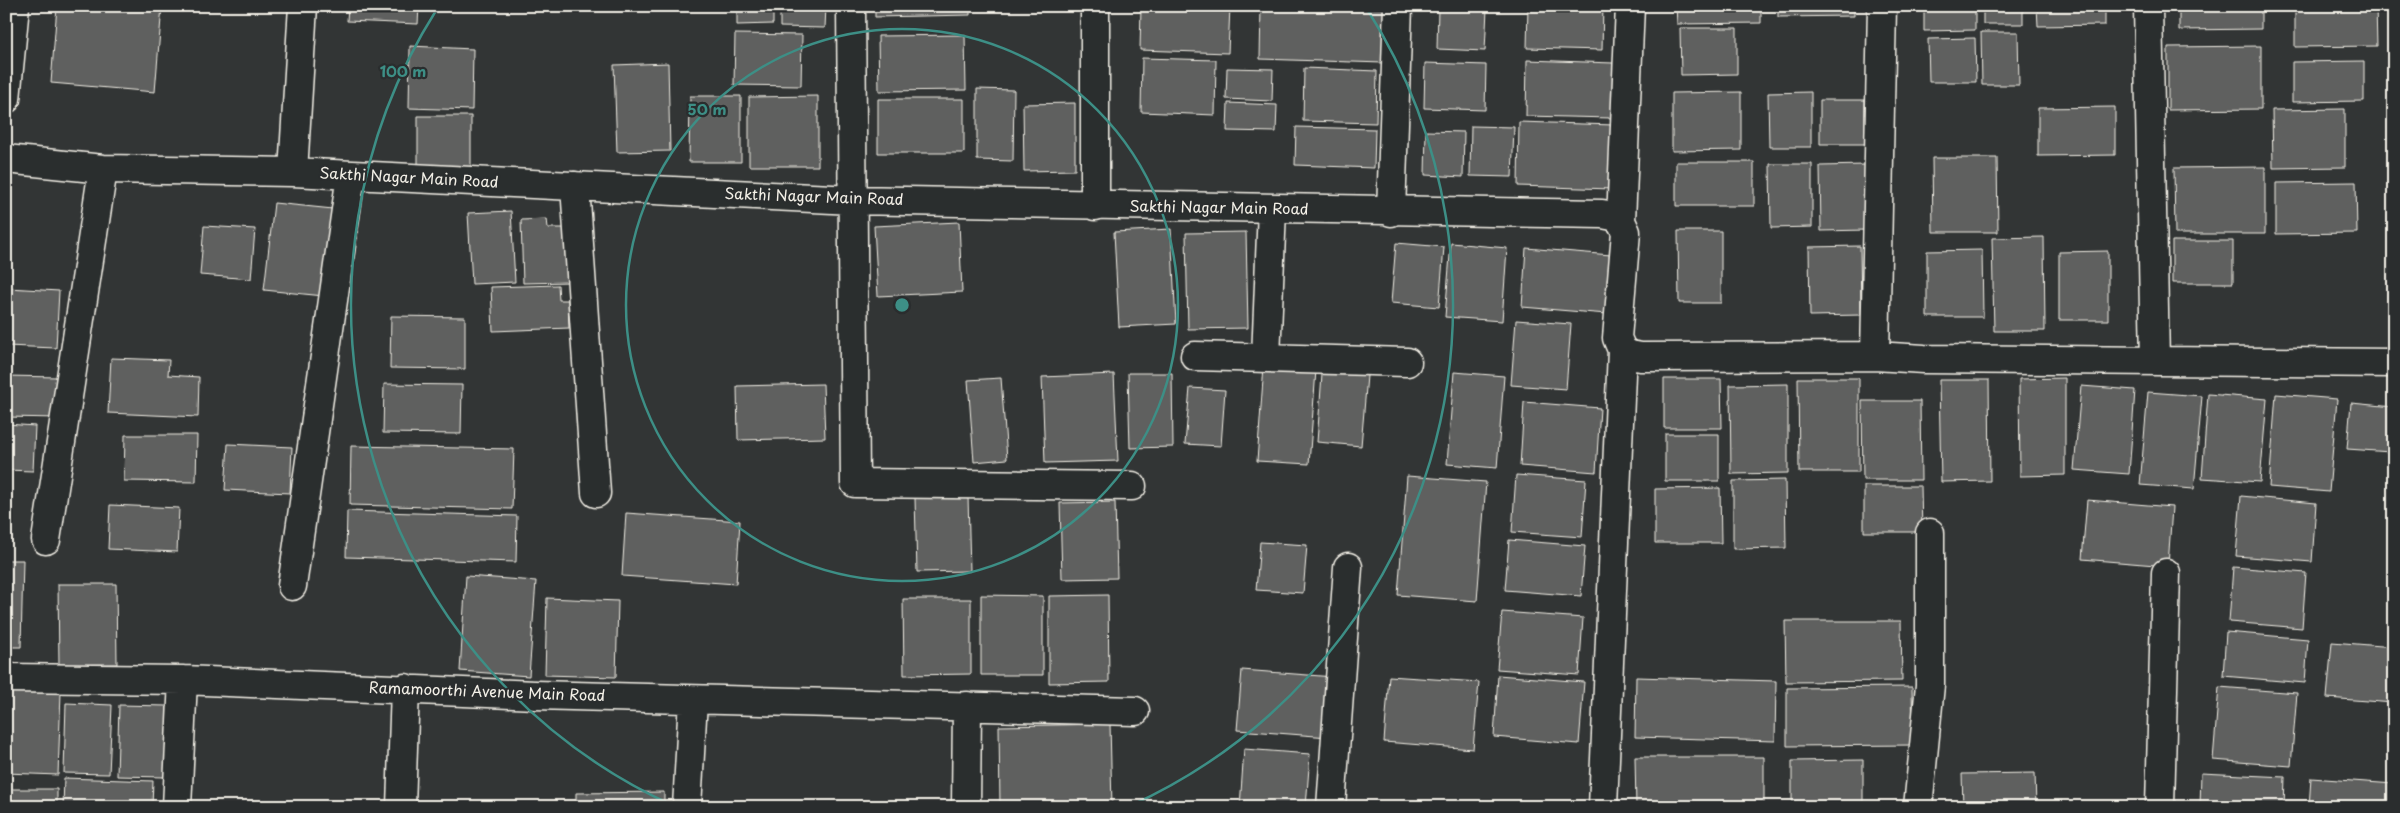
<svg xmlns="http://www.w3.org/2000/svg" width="2400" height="813" viewBox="0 0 2400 813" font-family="'Playpen Sans',sans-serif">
	<rect width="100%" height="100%" fill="#323535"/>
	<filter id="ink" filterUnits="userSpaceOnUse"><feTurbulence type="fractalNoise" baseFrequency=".02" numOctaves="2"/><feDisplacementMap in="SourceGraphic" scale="10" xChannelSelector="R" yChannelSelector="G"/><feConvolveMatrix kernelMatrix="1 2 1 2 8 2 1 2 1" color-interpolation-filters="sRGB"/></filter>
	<g filter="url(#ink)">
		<path fill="#5f605f" stroke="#f4f1e8" d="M 57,6 L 162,6 L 155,92 L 51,83 Z
			M 348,6 L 419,6 L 418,24 L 347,21 Z
			M 737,6 L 773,6 L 773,24 L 737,25 Z
			M 780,6 L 826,6 L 825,28 L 780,27 Z
			M 875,6 L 970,6 L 970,15 L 875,17 Z
			M 1141,6 L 1230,6 L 1228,53 L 1140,50 Z
			M 1261,6 L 1385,9 L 1383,63 L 1260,59 Z
			M 1528,6 L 1603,6 L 1602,50 L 1527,48 Z
			M 1676,6 L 1761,6 L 1761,23 L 1677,24 Z
			M 1778,6 L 1854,6 L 1854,16 L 1778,17 Z
			M 1924,6 L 1975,6 L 1975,30 L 1924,31 Z
			M 1983,6 L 2023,6 L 2023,24 L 1983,24 Z
			M 2037,6 L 2105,6 L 2105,25 L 2038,26 Z
			M 2179,6 L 2261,6 L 2261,29 L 2179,30 Z
			M 2295,6 L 2376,6 L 2377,46 L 2295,47 Z
			M 1438,8 L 1487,9 L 1485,51 L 1437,49 Z
			M 1680,28 L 1737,28 L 1737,74 L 1681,75 Z
			M 1981,32 L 2018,32 L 2019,85 L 1982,85 Z
			M 735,34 L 802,35 L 801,86 L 734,85 Z
			M 965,35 L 966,90 L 879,91 L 878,36 Z
			M 1975,38 L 1976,82 L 1929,82 L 1928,39 Z
			M 410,46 L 473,49 L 472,110 L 409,108 Z
			M 2261,46 L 2261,109 L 2168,110 L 2168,47 Z
			M 1142,58 L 1216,60 L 1215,115 L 1141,112 Z
			M 1527,60 L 1613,63 L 1612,118 L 1526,116 Z
			M 2364,61 L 2364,101 L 2292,102 L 2292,62 Z
			M 668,63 L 670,151 L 617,152 L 614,65 Z
			M 1425,63 L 1486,65 L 1485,110 L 1424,108 Z
			M 1227,68 L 1273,69 L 1272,101 L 1226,99 Z
			M 1304,68 L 1377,71 L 1376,123 L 1303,121 Z
			M 977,89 L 1014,90 L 1013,161 L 977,160 Z
			M 1741,92 L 1741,150 L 1672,151 L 1672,93 Z
			M 1811,92 L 1811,147 L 1769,147 L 1768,93 Z
			M 690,96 L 741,96 L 741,162 L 689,162 Z
			M 818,96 L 818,166 L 749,166 L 749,97 Z
			M 878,99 L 964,99 L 964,153 L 878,153 Z
			M 1820,100 L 1865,100 L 1865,144 L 1820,144 Z
			M 1075,103 L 1075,170 L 1024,171 L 1023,104 Z
			M 1228,103 L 1277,105 L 1276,132 L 1227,131 Z
			M 2115,107 L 2115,155 L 2038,156 L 2038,108 Z
			M 2345,109 L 2345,167 L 2273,168 L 2272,110 Z
			M 418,116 L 471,116 L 471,169 L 418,169 Z
			M 1519,122 L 1614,125 L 1612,189 L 1518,186 Z
			M 1471,126 L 1514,127 L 1512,177 L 1470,176 Z
			M 1296,127 L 1375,129 L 1374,168 L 1295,165 Z
			M 1426,131 L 1464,132 L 1463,177 L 1425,175 Z
			M 1932,158 L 1997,158 L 1998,232 L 1933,232 Z
			M 1676,162 L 1754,162 L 1754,206 L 1676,206 Z
			M 1770,164 L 1812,164 L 1812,227 L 1771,228 Z
			M 1865,165 L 1865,230 L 1821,231 L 1820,166 Z
			M 2265,167 L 2265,234 L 2175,234 L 2174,168 Z
			M 2356,182 L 2357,233 L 2276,234 L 2276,183 Z
			M 274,203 L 333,209 L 324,296 L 264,290 Z
			M 511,211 L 515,282 L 472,284 L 468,213 Z
			M 547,219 L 548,228 L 569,228 L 570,282 L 523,283 L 521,220 Z
			M 959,222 L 962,292 L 878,296 L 874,226 Z
			M 204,226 L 255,229 L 251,279 L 200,275 Z
			M 1171,229 L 1176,324 L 1119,327 L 1114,232 Z
			M 1678,231 L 1721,231 L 1721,303 L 1679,303 Z
			M 1246,232 L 1248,328 L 1188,329 L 1186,233 Z
			M 2044,237 L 2045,331 L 1994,331 L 1992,238 Z
			M 2172,241 L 2233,241 L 2233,283 L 2172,283 Z
			M 1396,243 L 1444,247 L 1439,307 L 1391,303 Z
			M 1451,243 L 1507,248 L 1502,321 L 1445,317 Z
			M 1860,246 L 1861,315 L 1810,316 L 1809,247 Z
			M 1526,248 L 1611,255 L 1607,314 L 1522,307 Z
			M 1982,250 L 1983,317 L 1927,317 L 1927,251 Z
			M 2108,251 L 2108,320 L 2059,320 L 2059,252 Z
			M 558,285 L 559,300 L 568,300 L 569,328 L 493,331 L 491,287 Z
			M 8,288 L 59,291 L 56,348 L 6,346 Z
			M 391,316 L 465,317 L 465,369 L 390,368 Z
			M 1516,320 L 1571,324 L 1566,389 L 1511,385 Z
			M 111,358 L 169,360 L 168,375 L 199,377 L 198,417 L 108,413 Z
			M 1323,361 L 1368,364 L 1361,446 L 1317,442 Z
			M 1264,366 L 1316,370 L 1309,464 L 1257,461 Z
			M 1454,372 L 1504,376 L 1497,468 L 1447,464 Z
			M 1128,373 L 1172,373 L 1173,447 L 1130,448 Z
			M 1114,374 L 1118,461 L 1045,463 L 1042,377 Z
			M 6,376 L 58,377 L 58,418 L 6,417 Z
			M 1001,378 L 1007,459 L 974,462 L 968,380 Z
			M 1798,378 L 1859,378 L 1859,472 L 1799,472 Z
			M 2065,378 L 2065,475 L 2020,476 L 2019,379 Z
			M 1664,379 L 1721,379 L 1722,428 L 1664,428 Z
			M 1939,380 L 1989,380 L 1990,481 L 1941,482 Z
			M 384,384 L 462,385 L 461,434 L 383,433 Z
			M 823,384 L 825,438 L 738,440 L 737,386 Z
			M 1788,384 L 1788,473 L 1731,474 L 1730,385 Z
			M 2081,386 L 2135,390 L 2129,474 L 2074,470 Z
			M 1190,388 L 1225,390 L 1221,446 L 1185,444 Z
			M 2148,392 L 2202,396 L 2194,489 L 2140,485 Z
			M 2208,394 L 2267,399 L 2260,482 L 2202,478 Z
			M 2276,394 L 2337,399 L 2329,492 L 2269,487 Z
			M 1862,401 L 1920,401 L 1921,480 L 1863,480 Z
			M 1524,402 L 1600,408 L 1596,472 L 1520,466 Z
			M 2351,403 L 2394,407 L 2391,452 L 2347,449 Z
			M 6,424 L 35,426 L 33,471 L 6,470 Z
			M 1665,434 L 1719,434 L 1719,481 L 1665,481 Z
			M 125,435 L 197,435 L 196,482 L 124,481 Z
			M 228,444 L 292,447 L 290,493 L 225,490 Z
			M 351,446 L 514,449 L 512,509 L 350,505 Z
			M 1516,475 L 1586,480 L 1582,537 L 1512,532 Z
			M 1407,476 L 1486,482 L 1477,601 L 1398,595 Z
			M 1785,480 L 1786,548 L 1733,549 L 1733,481 Z
			M 1864,486 L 1921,486 L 1922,532 L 1864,532 Z
			M 1720,488 L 1721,543 L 1655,543 L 1655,489 Z
			M 2241,496 L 2316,503 L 2312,562 L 2236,556 Z
			M 968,497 L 970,571 L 917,572 L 915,498 Z
			M 2087,500 L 2172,507 L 2168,566 L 2082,559 Z
			M 1115,502 L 1117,578 L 1062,579 L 1060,503 Z
			M 110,505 L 179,508 L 177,552 L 108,549 Z
			M 347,511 L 517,516 L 516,562 L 346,557 Z
			M 626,513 L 740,521 L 736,584 L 622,576 Z
			M 1509,540 L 1585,546 L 1581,596 L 1505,590 Z
			M 1260,542 L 1307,545 L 1303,593 L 1256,590 Z
			M 6,560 L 23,560 L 21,647 L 6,647 Z
			M 2233,567 L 2306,573 L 2302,628 L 2229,622 Z
			M 466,576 L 536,581 L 529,676 L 460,671 Z
			M 58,584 L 116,584 L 117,664 L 59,665 Z
			M 981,595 L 1043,596 L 1043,675 L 981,675 Z
			M 1108,595 L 1109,682 L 1049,683 L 1049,596 Z
			M 547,598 L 618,601 L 616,677 L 545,675 Z
			M 903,599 L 971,599 L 971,674 L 904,675 Z
			M 1502,612 L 1583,618 L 1579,675 L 1497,669 Z
			M 1785,621 L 1901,621 L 1902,681 L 1786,682 Z
			M 2226,632 L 2308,639 L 2305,683 L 2223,676 Z
			M 2332,642 L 2394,647 L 2394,703 L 2327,698 Z
			M 1242,670 L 1334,677 L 1329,737 L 1237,730 Z
			M 1498,675 L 1584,682 L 1579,744 L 1494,737 Z
			M 1389,676 L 1479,682 L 1473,749 L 1384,742 Z
			M 1636,677 L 1776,681 L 1775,741 L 1635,737 Z
			M 1912,687 L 1913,745 L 1787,746 L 1787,688 Z
			M 2219,687 L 2297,693 L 2291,766 L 2213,760 Z
			M 6,690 L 61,692 L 58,775 L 6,773 Z
			M 66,703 L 112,705 L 109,774 L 64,773 Z
			M 119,705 L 167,706 L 165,777 L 117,776 Z
			M 1110,724 L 1112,807 L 1000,807 L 999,726 Z
			M 1244,749 L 1310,754 L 1306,807 L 1240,807 Z
			M 1635,757 L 1764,757 L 1764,807 L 1636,807 Z
			M 1863,760 L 1863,807 L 1792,807 L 1792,761 Z
			M 2035,773 L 2036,807 L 1963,807 L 1962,774 Z
			M 2201,773 L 2285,777 L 2284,807 L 2200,807 Z
			M 64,778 L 153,781 L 152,807 L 63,807 Z
			M 2311,778 L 2394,784 L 2394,807 L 2309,807 Z
			M 6,789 L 57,789 L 57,807 L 6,807 Z
			M 664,792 L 664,807 L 576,807 L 576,793 Z"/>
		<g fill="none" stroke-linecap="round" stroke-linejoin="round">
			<g stroke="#f4f1e8" stroke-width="31">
				<path id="street" d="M 851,6 L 855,483 L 1132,486
					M 2148,6 L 2155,361
					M 6,99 L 15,6
					M 6,159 L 103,169 L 293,172 L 853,200 L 1602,214 L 1613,216 L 1621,221
					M 293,172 L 303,6
					M 575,186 L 596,493
					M 1095,206 L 1095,6
					M 1391,212 L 1398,6
					M 1622,350 L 1630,355 L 1641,357 L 1875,356 L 1924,359 L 2394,363
					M 1195,356 L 1407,362
					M 1875,356 L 1882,6
					M 1266,358 L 1272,209
					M 46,540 L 103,169
					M 292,586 L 351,175
					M 6,678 L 183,680 L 535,695 L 1135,711
					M 177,807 L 183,680
					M 401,807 L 405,688
					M 687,807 L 693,700
					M 966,807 L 967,706
					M 1331,807 L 1348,567
					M 1603,807 L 1622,350 L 1617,338 L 1626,232 L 1621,221 L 1630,6
					M 1918,807 L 1930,685 L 1930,533
					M 2160,807 L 2166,573"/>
			</g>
			<use href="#street" stroke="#2a2d2e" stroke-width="28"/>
		</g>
	</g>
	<g fill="none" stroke="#3d8f86" stroke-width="2.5">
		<circle cx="902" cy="305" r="276"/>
		<path d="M674 806A551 551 0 0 1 437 9M1367 9A551 551 0 0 1 1130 806"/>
	</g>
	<g text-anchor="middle" stroke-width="4.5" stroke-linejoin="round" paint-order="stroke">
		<g font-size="15" fill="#f4f1e8" stroke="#2a2d2e">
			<text transform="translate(409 178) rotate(3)" y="5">Sakthi Nagar Main Road</text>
			<text transform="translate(814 197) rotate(2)" y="5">Sakthi Nagar Main Road</text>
			<text transform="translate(1219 208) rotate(1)" y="5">Sakthi Nagar Main Road</text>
			<text transform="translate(487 692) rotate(2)" y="5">Ramamoorthi Avenue Main Road</text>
		</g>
	</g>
	<circle cx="902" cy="305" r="8" fill="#3d8f86" stroke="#2a2d2e" stroke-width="2.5"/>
	<g font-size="15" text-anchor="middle" font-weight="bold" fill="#3d8f86" stroke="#2a2d2e" stroke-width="4.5" stroke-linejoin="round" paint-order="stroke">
		<text x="403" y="77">100 m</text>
		<text x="707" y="115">50 m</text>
	</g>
	<rect width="2400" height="813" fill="none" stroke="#2a2d2e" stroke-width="25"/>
	<rect x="12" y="12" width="2375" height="788" fill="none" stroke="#f4f1e8" stroke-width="2" filter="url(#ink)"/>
</svg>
